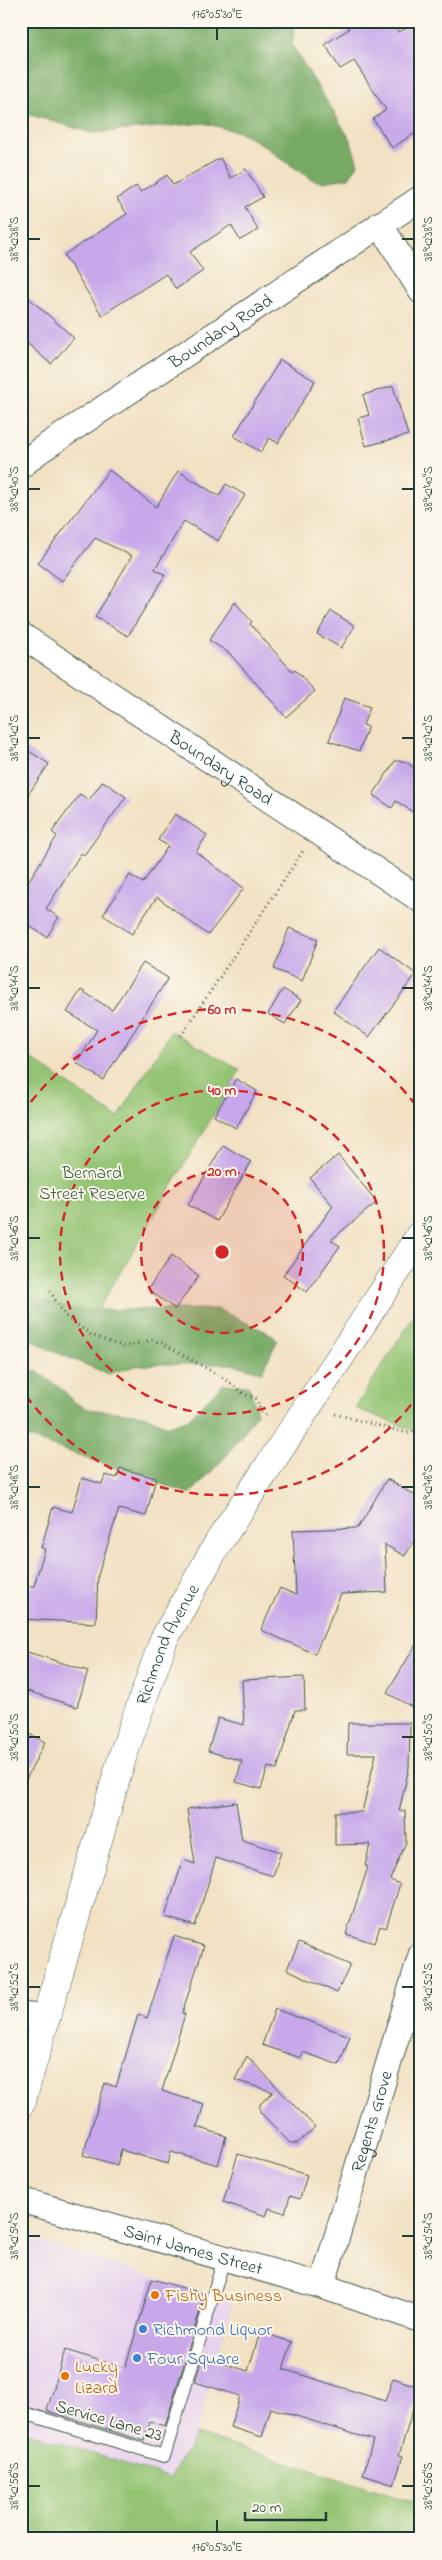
<svg xmlns="http://www.w3.org/2000/svg" width="442" height="2560" viewBox="0 0 442 2560" font-family="'Indie Flower',sans-serif">
	<rect width="100%" height="100%" fill="#fbf7ec"/>
	<filter id="ink" filterUnits="userSpaceOnUse"><feTurbulence type="fractalNoise" baseFrequency=".02" numOctaves="2"/><feDisplacementMap in="SourceGraphic" scale="10" xChannelSelector="R" yChannelSelector="G"/><feConvolveMatrix kernelMatrix="1 2 1 2 8 2 1 2 1" color-interpolation-filters="sRGB"/></filter>
	<filter id="wash" filterUnits="userSpaceOnUse"><feTurbulence type="fractalNoise" baseFrequency=".0096" numOctaves="4" result="noise"/><feDisplacementMap in="SourceGraphic" scale="20" xChannelSelector="R" yChannelSelector="G"/><feGaussianBlur stdDeviation="1.12" result="paint"/><feColorMatrix in="noise" values="0 0 0 0 0 0 0 0 0 0 0 0 0 0 0 0 0 1.4 0 .05"/><feComposite in="paint" operator="in"/></filter>
	<g filter="url(#wash)">
		<rect width="100%" height="100%" fill="#f2e1c3"/>
		<path fill="#e8d2ee" d="M 34,2239 L 232,2302 L 196,2434 L 170,2478 L 21,2431 L 21,2247 Z"/>
		<path fill="#94c473" stroke="#5a8054" d="M 171,1031 L 240,1070 L 94,1317 L 21,1294 L 21,1052 L 118,1118 Z
			M 421,1305 L 421,1433 L 355,1408 Z
			M 21,2431 L 170,2478 L 196,2434 L 419,2504 L 413,2539 L 21,2539 Z"/>
		<path fill="#77aa65" stroke="#4b744c" d="M 21,21 L 295,21 L 292,45 L 350,139 L 358,164 L 349,178 L 322,182 L 313,180 L 280,158 L 265,146 L 242,133 L 204,123 L 92,133 L 21,112 Z
			M 21,1297 L 78,1310 L 217,1309 L 271,1334 L 277,1341 L 262,1372 L 231,1364 L 159,1364 L 136,1366 L 108,1374 L 50,1350 L 31,1339 L 21,1338 Z
			M 37,1371 L 64,1391 L 74,1402 L 88,1409 L 143,1415 L 168,1426 L 187,1420 L 223,1384 L 249,1386 L 257,1413 L 228,1454 L 190,1494 L 21,1435 L 21,1373 Z"/>
		<g id="blocks">
			<path fill="#c8a8ea" d="M 344,21 L 391,21 L 398,32 L 421,22 L 421,129 L 392,148 L 373,119 L 386,110 L 354,61 L 340,69 L 325,44 L 349,29 Z
				M 220,158 L 231,178 L 246,169 L 263,197 L 245,207 L 258,230 L 240,240 L 231,225 L 190,252 L 203,271 L 176,289 L 166,274 L 102,315 L 64,255 L 127,214 L 117,199 L 136,186 L 141,192 L 167,175 L 173,185 Z
				M 21,291 L 74,338 L 51,364 L 21,338 Z
				M 280,360 L 315,381 L 278,443 L 269,438 L 261,452 L 234,436 Z
				M 393,386 L 408,435 L 366,446 L 358,418 L 369,415 L 363,395 Z
				M 109,470 L 156,507 L 178,471 L 219,496 L 226,484 L 245,495 L 218,541 L 184,521 L 155,569 L 165,575 L 128,636 L 95,617 L 132,556 L 95,538 L 62,581 L 38,563 Z
				M 235,602 L 252,622 L 250,624 L 293,672 L 295,670 L 315,691 L 286,717 L 229,653 L 209,640 Z
				M 331,611 L 355,626 L 341,648 L 317,634 Z
				M 344,698 L 370,707 L 363,725 L 368,727 L 359,751 L 329,741 Z
				M 21,746 L 49,764 L 21,805 Z
				M 395,761 L 404,761 L 421,772 L 421,817 L 396,801 L 392,808 L 373,795 Z
				M 103,781 L 126,797 L 84,855 L 81,853 L 46,909 L 59,917 L 47,937 L 21,921 L 21,893 L 57,836 L 52,832 L 80,794 L 89,800 Z
				M 175,814 L 207,835 L 196,852 L 244,888 L 208,935 L 157,897 L 132,934 L 103,915 L 130,875 L 143,883 L 168,846 L 158,840 Z
				M 289,928 L 318,939 L 302,981 L 274,969 Z
				M 379,947 L 416,974 L 369,1037 L 333,1011 Z
				M 143,963 L 168,978 L 103,1080 L 77,1063 L 97,1030 L 67,1012 L 81,990 L 112,1010 Z
				M 283,989 L 301,1000 L 285,1024 L 268,1014 Z
				M 236,1079 L 257,1091 L 236,1128 L 214,1116 Z
				M 223,1145 L 251,1162 L 217,1221 L 188,1205 Z
				M 338,1155 L 377,1202 L 331,1240 L 340,1246 L 307,1292 L 283,1275 L 333,1206 L 310,1178 Z
				M 171,1256 L 199,1276 L 175,1309 L 148,1289 Z
				M 120,1468 L 156,1478 L 146,1516 L 119,1509 L 98,1575 L 96,1623 L 21,1619 L 23,1586 L 34,1586 L 45,1549 L 41,1548 L 53,1507 L 72,1512 L 82,1478 L 102,1484 L 105,1475 L 117,1478 Z
				M 387,1479 L 421,1499 L 421,1529 L 405,1556 L 385,1545 L 387,1592 L 341,1594 L 315,1654 L 261,1630 L 280,1588 L 296,1595 L 293,1530 L 358,1528 Z
				M 421,1636 L 421,1712 L 387,1693 Z
				M 21,1650 L 88,1671 L 77,1707 L 21,1689 Z
				M 304,1677 L 305,1710 L 295,1710 L 277,1769 L 268,1767 L 261,1789 L 236,1782 L 242,1761 L 208,1751 L 218,1718 L 244,1725 L 242,1680 Z
				M 348,1723 L 410,1723 L 409,1768 L 399,1811 L 405,1811 L 406,1842 L 390,1880 L 400,1884 L 386,1928 L 380,1926 L 374,1943 L 346,1934 L 368,1867 L 365,1866 L 370,1844 L 335,1845 L 335,1812 L 362,1812 L 376,1754 L 347,1754 Z
				M 21,1730 L 45,1742 L 21,1789 Z
				M 236,1802 L 242,1840 L 281,1852 L 273,1876 L 216,1858 L 195,1926 L 165,1917 L 183,1860 L 195,1864 L 187,1809 Z
				M 174,1936 L 204,1946 L 182,2013 L 185,2014 L 162,2091 L 204,2104 L 197,2127 L 226,2136 L 218,2165 L 171,2152 L 168,2164 L 121,2150 L 117,2165 L 83,2155 L 105,2083 L 116,2087 L 138,2015 L 147,2018 Z
				M 299,1942 L 350,1965 L 337,1993 L 287,1969 Z
				M 275,2009 L 350,2036 L 339,2065 L 303,2052 L 301,2058 L 262,2045 Z
				M 247,2056 L 315,2127 L 298,2143 L 290,2143 L 260,2112 L 260,2104 L 273,2092 L 235,2080 Z
				M 238,2154 L 307,2175 L 300,2199 L 290,2196 L 285,2213 L 269,2208 L 266,2216 L 223,2202 Z
				M 152,2279 L 205,2294 L 165,2426 L 150,2422 L 144,2441 L 47,2411 L 65,2350 L 125,2368 Z
				M 260,2332 L 292,2342 L 283,2369 L 385,2401 L 393,2378 L 420,2387 L 399,2455 L 403,2456 L 394,2485 L 363,2475 L 373,2440 L 271,2408 L 262,2437 L 230,2427 L 240,2396 L 195,2382 L 203,2357 L 248,2371 Z"/>
		</g>
	</g>
	<g filter="url(#ink)">
		<use href="#blocks" fill-opacity="0" stroke="#3f5649" stroke-width="1"/>
		<g fill="none" stroke-linecap="round" stroke-linejoin="round">
			<g stroke="#3f5649" stroke-width="14">
				<path id="lane" d="M 21,2412 L 164,2456 L 224,2259"/>
			</g>
			<g stroke="#3f5649" stroke-width="27">
				<g id="street">
					<path d="M 380,224 L 421,291"/>
					<path id="s1" d="M 21,466 L 39,451 L 421,198"/>
					<path id="s2" d="M 21,635 L 421,900"/>
					<path d="M 21,2015 L 47,2018"/>
					<path id="s3" d="M 21,2200 L 322,2286 L 421,2320"/>
					<path id="s4" d="M 322,2286 L 421,1955"/>
				</g>
			</g>
			<g stroke="#3f5649" stroke-width="29">
				<g id="secondary">
					<path id="s5" d="M 21,2103 L 123,1755 L 164,1639 L 218,1543 L 421,1234"/>
				</g>
			</g>
			<path stroke="#3f5649" stroke-width="3" stroke-dasharray="1 4" stroke-linecap="butt" d="M 181,1036 L 303,851
				M 50,1291 L 65,1316 L 91,1335 L 124,1347 L 152,1340 L 162,1343 L 228,1381 L 244,1394 L 257,1399 L 261,1413 L 268,1416
				M 335,1414 L 407,1433 L 421,1430"/>
			<use href="#lane" stroke="#fff" stroke-width="12"/>
			<use href="#street" stroke="#fff" stroke-width="25"/>
			<use href="#secondary" stroke="#fff" stroke-width="28"/>
		</g>
	</g>
	<path fill="none" stroke="#1f3d34" stroke-width="2" d="M 217,28 L 217,40M 28,239 L 40,239M 402,239 L 414,239M 28,489 L 40,489M 402,489 L 414,489M 28,738 L 40,738M 402,738 L 414,738M 28,988 L 40,988M 402,988 L 414,988M 28,1238 L 40,1238M 402,1238 L 414,1238M 28,1487 L 40,1487M 402,1487 L 414,1487M 28,1737 L 40,1737M 402,1737 L 414,1737M 28,1987 L 40,1987M 402,1987 L 414,1987M 28,2236 L 40,2236M 402,2236 L 414,2236M 28,2486 L 40,2486M 402,2486 L 414,2486M 217,2520 L 217,2532"/>
	<circle cx="222" cy="1252" r="81" fill="#d62828" fill-opacity=".12"/>
	<g fill="none" stroke="#d62828" stroke-width="2.5" stroke-dasharray="9 6">
		<circle cx="222" cy="1252" r="81"/>
		<circle cx="222" cy="1252" r="162"/>
		<path d="M420 1393A243 243 0 0 1 22 1390M22 1114A243 243 0 0 1 420 1111"/>
	</g>
	<g fill="#e8710a" stroke="#fbf7ec" stroke-width="2">
		<circle cx="155" cy="2295" r="5"/>
		<circle cx="65" cy="2376" r="5"/>
	</g>
	<g fill="#3f7fe0" stroke="#fbf7ec" stroke-width="2">
		<circle cx="143" cy="2329" r="5"/>
		<circle cx="137" cy="2358" r="5"/>
	</g>
	<g text-anchor="middle" stroke-width="4" stroke-linejoin="round" paint-order="stroke">
		<g font-size="18" fill="#1f3d34" stroke="#fbf7ec">
			<text dy="6" stroke="none"><textPath href="#s1" startOffset="241">Boundary Road</textPath></text>
			<text dy="6" stroke="none"><textPath href="#s2" startOffset="240">Boundary Road</textPath></text>
			<text dy="6" stroke="none"><textPath href="#s5" startOffset="482">Richmond Avenue</textPath></text>
			<text dy="6" stroke="none"><textPath href="#s4" startOffset="172">Regents Grove</textPath></text>
			<text dy="6" stroke="none"><textPath href="#s3" startOffset="179">Saint James Street</textPath></text>
			<text transform="translate(109 2420) rotate(16)" y="6">Service Lane 23</text>
		</g>
		<g font-size="18" fill="#3c5f44" stroke="#fbf7ec">
			<text x="92" y="1178">Bernard<tspan x="92" dy="21">Street Reserve</tspan></text>
		</g>
		<g font-size="18" fill="#c56008" stroke="#fbf7ec" text-anchor="start">
			<text x="165" y="2301">Fishy Business</text>
			<text x="75" y="2372">Lucky<tspan x="75" dy="21">Lizard</tspan></text>
		</g>
		<g font-size="18" fill="#366cbe" stroke="#fbf7ec" text-anchor="start">
			<text x="153" y="2335">Richmond Liquor</text>
			<text x="147" y="2364">Four Square</text>
		</g>
	</g>
	<circle cx="222" cy="1252" r="8" fill="#d62828" stroke="#fbf7ec" stroke-width="2.5"/>
	<g font-size="15" text-anchor="middle" font-weight="bold" fill="#d62828" stroke="#fbf7ec" stroke-width="4" stroke-linejoin="round" paint-order="stroke">
		<text x="222" y="1014">60 m</text>
		<text x="222" y="1095">40 m</text>
		<text x="222" y="1176">20 m</text>
	</g>
	<rect width="442" height="2560" fill="none" stroke="#fbf7ec" stroke-width="55"/>
	<path d="M245 2512v8h81v-8" fill="none" stroke="#1f3d34" stroke-width="2.5"/>
	<text x="252" y="2512" font-size="15" fill="#1f3d34" stroke="#fbf7ec" stroke-width="4" paint-order="stroke">20 m</text>
	<rect x="28" y="28" width="386" height="2504" fill="none" stroke="#1f3d34" stroke-width="2"/>
	<g font-size="12" text-anchor="middle" fill="#1f3d34">
		<text x="217" y="18">176°05'30"E</text>
		<text transform="translate(14 239) rotate(-90)" y="4">38°42'38"S</text>
		<text transform="translate(428 239) rotate(-90)" y="4">38°42'38"S</text>
		<text transform="translate(14 489) rotate(-90)" y="4">38°42'40"S</text>
		<text transform="translate(428 489) rotate(-90)" y="4">38°42'40"S</text>
		<text transform="translate(14 738) rotate(-90)" y="4">38°42'42"S</text>
		<text transform="translate(428 738) rotate(-90)" y="4">38°42'42"S</text>
		<text transform="translate(14 988) rotate(-90)" y="4">38°42'44"S</text>
		<text transform="translate(428 988) rotate(-90)" y="4">38°42'44"S</text>
		<text transform="translate(14 1238) rotate(-90)" y="4">38°42'46"S</text>
		<text transform="translate(428 1238) rotate(-90)" y="4">38°42'46"S</text>
		<text transform="translate(14 1487) rotate(-90)" y="4">38°42'48"S</text>
		<text transform="translate(428 1487) rotate(-90)" y="4">38°42'48"S</text>
		<text transform="translate(14 1737) rotate(-90)" y="4">38°42'50"S</text>
		<text transform="translate(428 1737) rotate(-90)" y="4">38°42'50"S</text>
		<text transform="translate(14 1987) rotate(-90)" y="4">38°42'52"S</text>
		<text transform="translate(428 1987) rotate(-90)" y="4">38°42'52"S</text>
		<text transform="translate(14 2236) rotate(-90)" y="4">38°42'54"S</text>
		<text transform="translate(428 2236) rotate(-90)" y="4">38°42'54"S</text>
		<text transform="translate(14 2486) rotate(-90)" y="4">38°42'56"S</text>
		<text transform="translate(428 2486) rotate(-90)" y="4">38°42'56"S</text>
		<text x="217" y="2551">176°05'30"E</text>
	</g>
</svg>
